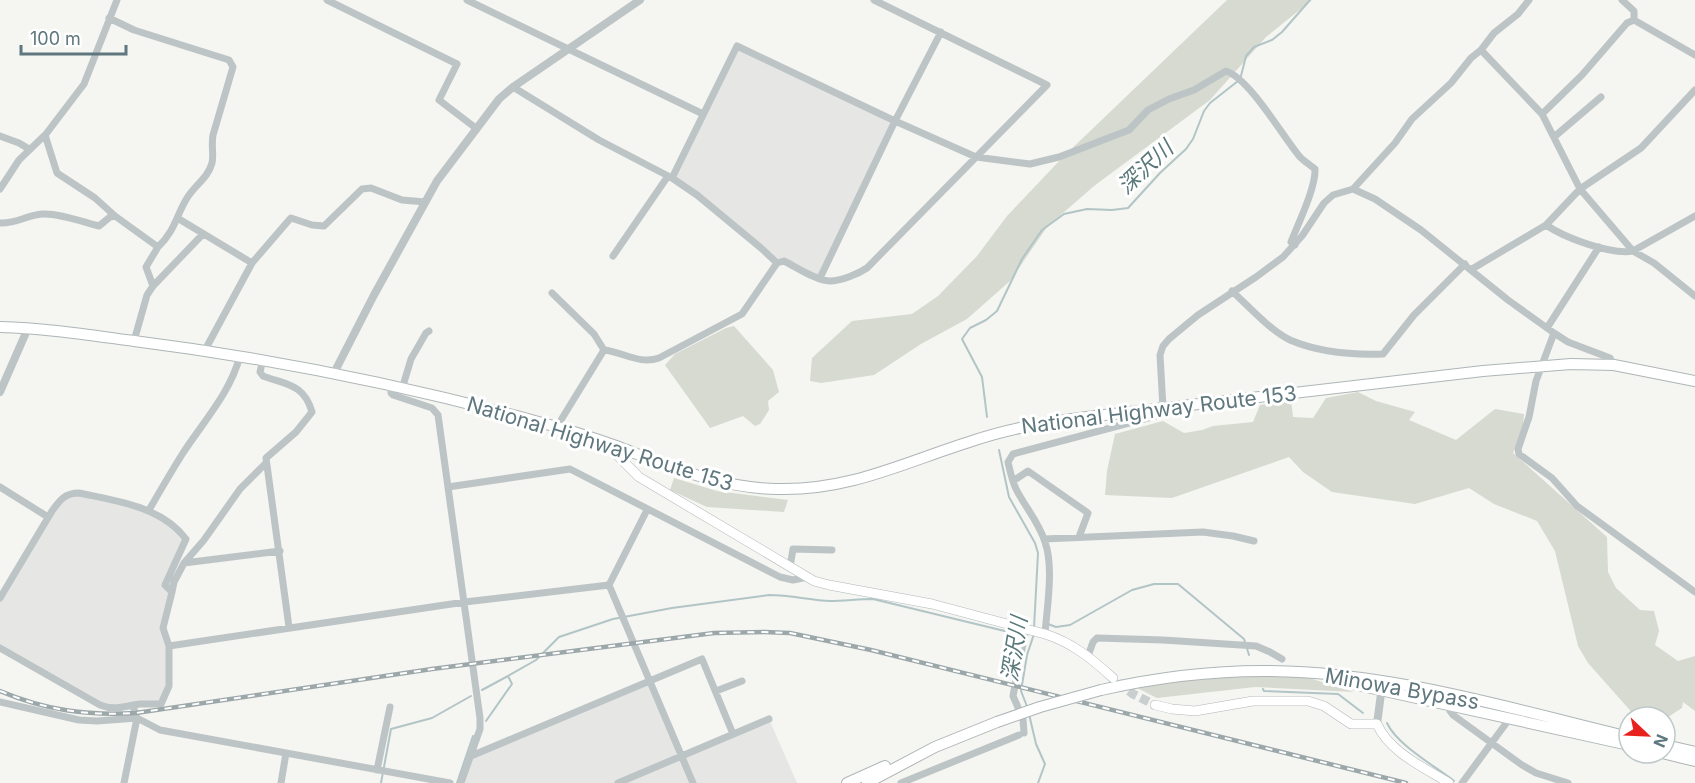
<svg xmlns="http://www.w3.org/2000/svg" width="1695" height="783" viewBox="0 0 1695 783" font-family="Inter,'Noto Sans JP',sans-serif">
	<rect width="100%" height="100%" fill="#f5f5f1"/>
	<path fill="#e6e6e5" d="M 737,46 L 895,121 L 820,278 L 784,261 L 777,263 L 672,178 Z
		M 70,493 L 149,510 L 186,539 L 165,585 L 172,592 L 164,620 L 169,646 L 169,686 L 161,704 L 110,709 L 0,648 L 0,598 L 52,511 Z
		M 649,682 L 682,756 L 769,719 L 797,783 L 465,783 L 473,759 Z"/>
	<path fill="#d6dad0" d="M 1227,0 L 1312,0 L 1266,37 L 1210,100 L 1094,186 L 1047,227 L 1010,281 L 967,319 L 921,344 L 874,375 L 821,383 L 810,381 L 812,358 L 852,321 L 912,314 L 938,296 L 977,256 L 1007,216 L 1063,157 Z
		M 734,326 L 773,370 L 779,392 L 768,401 L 769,410 L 760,424 L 755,426 L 743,416 L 710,428 L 665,365 L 675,354 L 726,328 Z
		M 1358,392 L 1376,401 L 1415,412 L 1409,420 L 1456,440 L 1495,409 L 1524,414 L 1523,426 L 1513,453 L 1607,537 L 1608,572 L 1616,588 L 1640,610 L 1654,611 L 1659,631 L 1655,645 L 1678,661 L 1695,656 L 1695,711 L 1683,702 L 1682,708 L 1665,719 L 1665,717 L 1636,717 L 1588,663 L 1578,646 L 1555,551 L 1537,521 L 1494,504 L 1469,488 L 1415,504 L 1332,492 L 1303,472 L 1289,457 L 1172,498 L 1105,495 L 1107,471 L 1115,434 L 1163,421 L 1184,433 L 1202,430 L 1213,426 L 1253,422 L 1260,405 L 1291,399 L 1293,417 L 1313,418 L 1326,398 Z
		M 674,478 L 717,491 L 788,500 L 784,512 L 707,507 L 670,490 Z
		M 1249,675 L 1306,677 L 1354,692 L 1255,687 L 1157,698 L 1135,687 L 1197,678 Z"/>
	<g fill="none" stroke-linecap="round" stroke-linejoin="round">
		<path stroke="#b2c5c6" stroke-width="2" d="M 1241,76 L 1246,56 L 1254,47 L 1272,40 L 1282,32 L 1310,0
			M 987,417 L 982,377 L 962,339 L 970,328 L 986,320 L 997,311 L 1022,259 L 1042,230 L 1064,214 L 1087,209 L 1112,210 L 1128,208 L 1160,173 L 1186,149 L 1193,139 L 1204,111 L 1210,103 L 1238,81
			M 999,450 L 1009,497 L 1035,543 L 1038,553 L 1034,628
			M 1048,624 L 1056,627 L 1070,625 L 1132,590 L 1154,584 L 1178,584 L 1244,639 L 1249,655
			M 1263,689 L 1264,691 L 1338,694 L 1363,713
			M 482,690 L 508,676
			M 1028,709 L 1021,691 L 1027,655 L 1034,634
			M 1029,714 L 1036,744 L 1045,764 L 1038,783
			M 486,721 L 512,684 L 508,676 L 536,660 L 559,637 L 613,619 L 672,608 L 769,595 C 790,595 810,600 830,601 C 844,601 859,599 873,599 L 1017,634
			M 1387,723 C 1397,745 1435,766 1454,781
			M 381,783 L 391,729 L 432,718 L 471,696
			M 457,783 L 473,736"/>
		<path stroke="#c8cfce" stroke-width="9" stroke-dasharray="9 4.5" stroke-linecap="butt" d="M 1118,683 L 1133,694 L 1155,705"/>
		<g stroke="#b0b8bb" stroke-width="10">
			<path id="secondary" d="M 615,446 L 618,456 L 639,477 L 814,581 L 829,585 L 932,604 L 1045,634 C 1073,643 1092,659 1113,678
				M 1155,705 L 1172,709 L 1195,711 L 1253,701 L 1308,701 L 1324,706 L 1351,724 L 1377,724 C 1389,752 1425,768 1449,783"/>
		</g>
		<g stroke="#aeb5b7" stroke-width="12">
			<path id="trunk" d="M 0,327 C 45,328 89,335 134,341 C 269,358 403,385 535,421 C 562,428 589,436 616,446 C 669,466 719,488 777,489 C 850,491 905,462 972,441 C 1010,428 1048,422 1087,417 L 1483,371 L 1571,364 L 1614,365 L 1695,381
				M 1335,680 L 1629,745
				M 1101,690 C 1154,678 1208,671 1263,671 C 1387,671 1509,708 1629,737
				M 1665,745 L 1695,752
				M 1662,753 L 1695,761
				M 847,783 L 885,766
				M 867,783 L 935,747 L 997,722"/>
		</g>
		<path stroke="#bdc4c6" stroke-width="7" d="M 327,0 L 457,64 L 439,100 L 477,129
			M 467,0 L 703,114
			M 1622,0 L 1634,11 L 1634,20
			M 1634,20 L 1695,55
			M 1481,50 L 1542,114 L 1580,189 L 1633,251 L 1654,263 L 1695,296
			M 513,87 L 599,140 L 672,178 L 697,195 L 761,248 L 777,263
			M 1542,114 L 1582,75 L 1627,23 L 1634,20
			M 45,135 L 57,173 L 95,198 L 115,216
			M 0,136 L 19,143 L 29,149
			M 1554,137 L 1601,97
			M 672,178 L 737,46 L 895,121 L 976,157 L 1030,164 L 1059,157 L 1129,130 L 1148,110 L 1169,99 L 1194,90 L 1226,71 C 1250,79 1283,137 1300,157 C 1304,161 1310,165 1315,169 C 1316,187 1298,224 1291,242 L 1295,245
			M 0,189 L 19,160 L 46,134 L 84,84 L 117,0
			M 1353,189 L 1395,143 L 1412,119 L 1451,83 L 1471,58 L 1481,50 L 1494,33 L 1518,14 L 1529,0
			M 179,219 L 252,263
			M 0,223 C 16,224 27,215 42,214 C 60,213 82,222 99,226 L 110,217 L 115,216 L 158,247 C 175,231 176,216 187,198 C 195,185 208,178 212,163 C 214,155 211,145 213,135 L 233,67 L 229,60 L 134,30 L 109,18
			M 1546,225 C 1565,238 1611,255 1633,251 L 1695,216
			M 613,256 L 668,176
			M 1472,269 L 1546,225 L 1580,189 L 1641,148 L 1695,90
			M 820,278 L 895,121 L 941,32
			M 153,286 L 146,267 L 158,247
			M 1232,291 C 1248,306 1271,331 1290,340 C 1318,352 1353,355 1383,354 L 1414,315 L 1465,264
			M 552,293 L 594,334 L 604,350
			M 1547,328 L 1599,247
			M 1554,333 L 1536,381 L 1529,417 L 1518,449 L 1519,454 L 1552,478 L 1577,506 L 1695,592
			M 134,341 L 147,295 L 153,286 L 203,234
			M 205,350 L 252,263 L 289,220 L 291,218 L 312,225 L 324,226 L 362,189 L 371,188 L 402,200 L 425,202
			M 263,359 L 260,372 L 263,376 C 287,385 304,384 312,412 L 296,432 L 266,458 L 289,627
			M 391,386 L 391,393 L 393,395 L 432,408 L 438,415 L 480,718 L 480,729 L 461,783
			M 402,389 L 411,359 L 426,333 L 429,331
			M 559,428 L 561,420 L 604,350 C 623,352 640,365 659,358 L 742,314 L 777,263 L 784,261 C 796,267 817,281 830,281 C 841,281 858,274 867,268 L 1047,85 L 874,0
			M 1013,481 L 1028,471 L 1088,513 L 1079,537
			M 0,487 L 48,517
			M 448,487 L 570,469 L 780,577 L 793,580 L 808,577
			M 149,510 C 160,491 171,472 183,453 C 204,421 230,393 240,356
			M 1044,539 L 1203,532 L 1233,536 L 1254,541
			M 184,563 L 204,540 L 240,489 L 266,463
			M 790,567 L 793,549 L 832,550
			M 609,585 L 693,783
			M 172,592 L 174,582 L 184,563 L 280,551
			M 0,598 L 52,511 C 60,500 65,493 79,493 C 116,501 161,506 186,539 L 165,585 L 172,592 L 163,628 L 169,646
			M 1045,634 C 1047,607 1054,567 1045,542 C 1039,522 1025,507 1016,489 C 1012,481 1010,471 1008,462 L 1013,454 L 1159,415 L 1163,408 L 1160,355 L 1163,346 L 1169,339 L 1198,315 L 1256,277 L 1283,257 L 1302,236 L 1324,203 L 1333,195 L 1353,189 L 1375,199 L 1421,230 L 1508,300 L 1554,333 L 1568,342 L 1610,358 L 1614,365
			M 0,648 L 100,705 C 115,711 124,706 140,704 C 147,704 154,704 161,704 L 169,686 L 169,646 L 465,602 L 609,585 L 647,510
			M 1088,656 L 1093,642 L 1097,638 L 1163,640 L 1256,646 L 1270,652 L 1282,659
			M 716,691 L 742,681
			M 0,702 L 79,720 L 97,721 L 137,718 L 160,730 L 450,783
			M 1450,711 L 1453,715 L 1522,765 L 1536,773 L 1568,783
			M 1024,733 L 1023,719 L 1013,696 L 1026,628
			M 471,756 L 702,659 L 733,734
			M 377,770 L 390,707
			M 124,783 L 137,718 L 133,706
			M 281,783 L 286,753
			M 618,783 L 769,719
			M 901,783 L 1019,735
			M 1462,783 L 1510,718"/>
		<path stroke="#bdc4c6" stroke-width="8" d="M 334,373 L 374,295 L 437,181 L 499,99 L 513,87 L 640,0
			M 0,392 L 28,328
			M 1377,724 L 1382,686"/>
		<use href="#secondary" stroke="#fff" stroke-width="9"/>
		<use href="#trunk" stroke="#fff" stroke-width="10"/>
		<g stroke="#9ca7aa" stroke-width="4.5">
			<path id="rail" d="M 0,691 C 45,710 87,716 136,713 L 432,669 L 714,633 L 764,632 L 790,633 L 871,650 L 1406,783"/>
		</g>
		<use href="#rail" stroke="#fff" stroke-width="2" stroke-dasharray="7" stroke-linecap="butt"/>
		<g stroke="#aeb5b7" stroke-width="12" stroke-linecap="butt">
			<path id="trunk-bridge" d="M 997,722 L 1040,707 L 1101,690"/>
		</g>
		<use href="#trunk-bridge" stroke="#fff" stroke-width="10"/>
	</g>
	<g text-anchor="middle" stroke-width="6" stroke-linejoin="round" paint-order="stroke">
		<g font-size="21" fill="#5f777e" stroke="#fff">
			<text transform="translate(1159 410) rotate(-7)" y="7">National Highway Route 153</text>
			<text transform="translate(600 444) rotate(17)" y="7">National Highway Route 153</text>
			<text transform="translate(1402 689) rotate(10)" y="7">Minowa Bypass</text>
		</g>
		<g font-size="22" font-style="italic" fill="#5a787a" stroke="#fff">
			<text transform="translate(1145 167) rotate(-43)" y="8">深沢川</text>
			<text transform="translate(1014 649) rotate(-81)" y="8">深沢川</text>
		</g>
	</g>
	<g transform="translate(1647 735) rotate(113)"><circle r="28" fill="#ffffff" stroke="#bfc9cb" stroke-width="1.5"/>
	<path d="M0-4.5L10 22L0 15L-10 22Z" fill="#e9211e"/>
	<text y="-9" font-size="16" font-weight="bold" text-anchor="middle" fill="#5f777e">N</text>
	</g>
	<path d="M21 45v9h105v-9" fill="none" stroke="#5f777e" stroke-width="3"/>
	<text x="30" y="45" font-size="18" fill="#5f777e" stroke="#ffffff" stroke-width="4.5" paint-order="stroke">100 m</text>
</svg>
